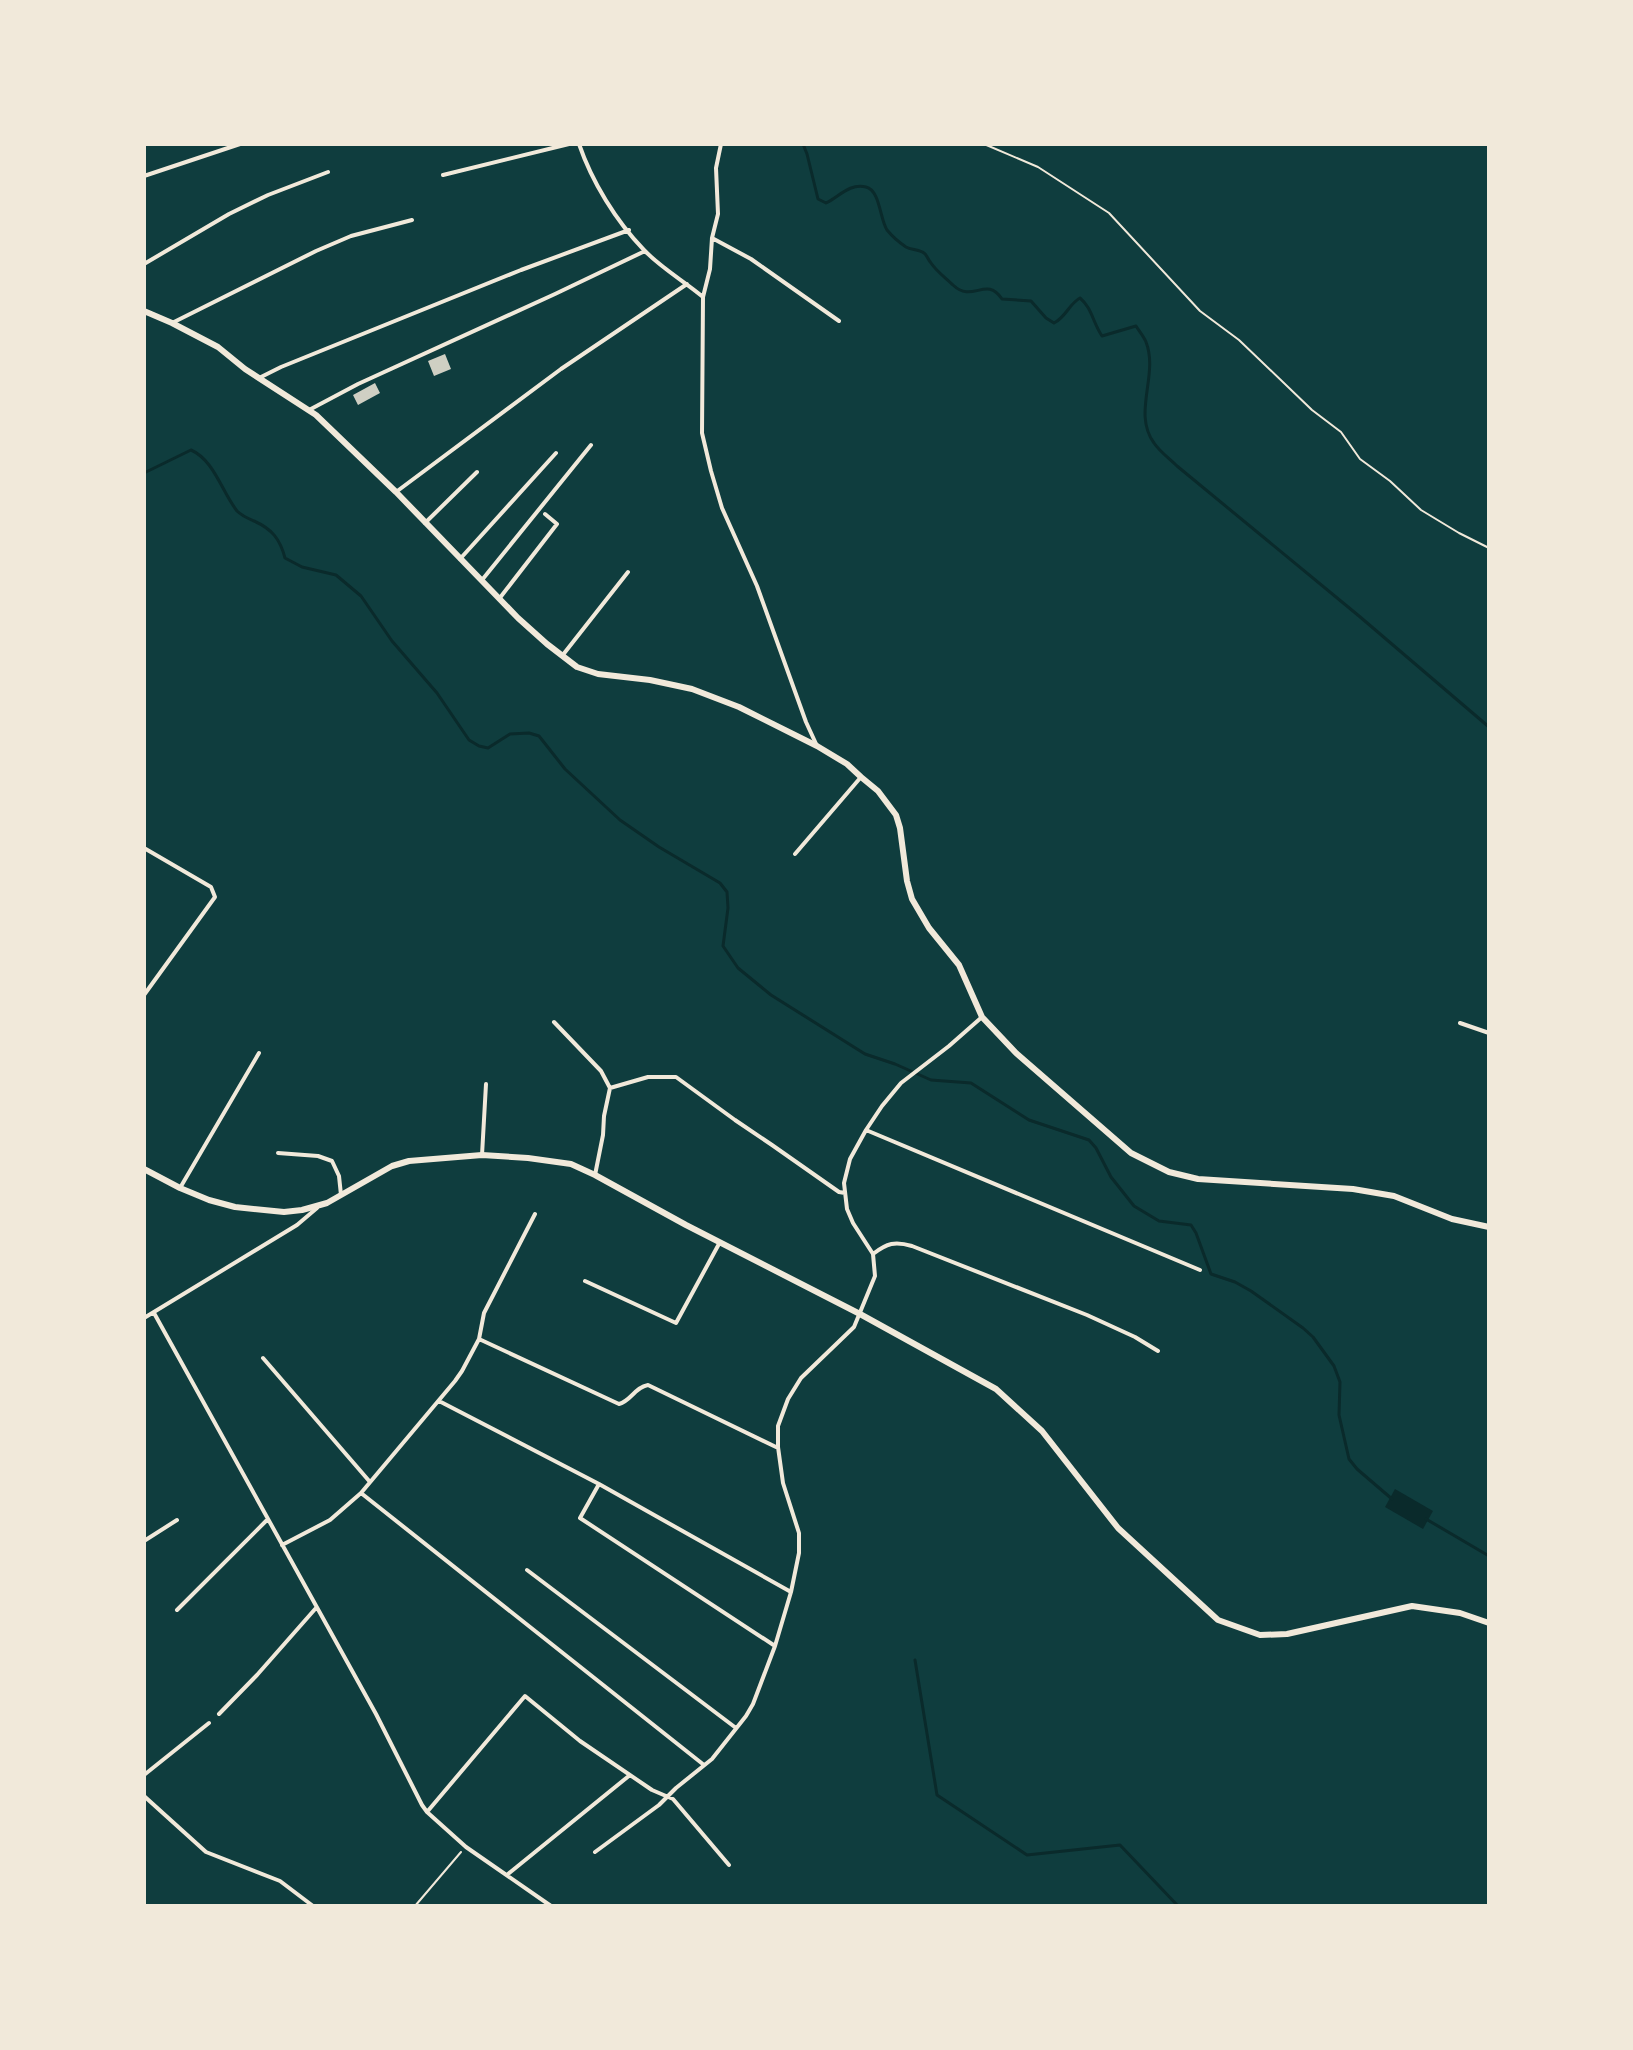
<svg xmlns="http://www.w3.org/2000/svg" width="1633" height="2050" viewBox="0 0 1633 2050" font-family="'Alegreya Sans',sans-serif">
	<rect width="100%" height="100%" fill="#0f3d3e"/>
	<path fill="#0a2a2b" d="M 1395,1489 L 1433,1511 L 1423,1529 L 1385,1507 Z"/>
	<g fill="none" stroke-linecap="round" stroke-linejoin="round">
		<path stroke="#0a2a2b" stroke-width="3" d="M 803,144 L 807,154 L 818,199 L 826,203 C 839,197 849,183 866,187 C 880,190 880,220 887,230 C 892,236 900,243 906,247 C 911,250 919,249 924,253 C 927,255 928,260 931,263 C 937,272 946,278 953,285 C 973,304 986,275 1002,299 L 1031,301 L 1046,318 L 1054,323 C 1066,317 1069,304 1080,298 C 1092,308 1093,323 1102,336 L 1136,326 C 1139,331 1144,337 1146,342 C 1159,375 1132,413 1154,443 C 1160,452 1170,459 1177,466 L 1359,616 L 1489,727
			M 144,473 L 191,450 C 214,460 222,492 237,511 C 242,516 247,518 254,521 C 272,529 280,539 285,558 L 302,567 L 336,575 L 361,596 L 392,641 L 437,693 L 469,740 L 479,746 L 488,748 L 510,734 L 529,733 L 539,736 L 565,769 L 620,820 L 659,847 L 720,883 L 727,892 L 728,908 L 723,946 L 738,968 L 771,995 L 865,1054 L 895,1064 L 931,1080 L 971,1083 L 1029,1120 L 1089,1140 L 1096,1148 L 1111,1177 L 1134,1206 L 1159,1221 L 1191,1225 L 1196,1233 L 1211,1274 L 1235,1282 L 1251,1291 L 1303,1328 L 1313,1337 L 1334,1366 L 1340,1382 L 1339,1415 L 1349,1459 L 1357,1469 L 1392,1499
			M 1426,1519 L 1489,1556
			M 915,1660 L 937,1795 L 1027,1855 L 1120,1845 L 1178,1906"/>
	</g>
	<path fill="#cfcfc3" d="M 445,354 L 451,369 L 434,376 L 428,361 Z
		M 375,383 L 380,393 L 358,405 L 353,395 Z"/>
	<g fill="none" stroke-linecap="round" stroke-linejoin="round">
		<path stroke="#f1e9da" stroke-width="2" d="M 984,144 L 1038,167 L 1109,213 L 1200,311 L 1239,340 L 1312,410 L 1341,432 L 1360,459 L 1390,481 L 1421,510 L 1459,533 L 1489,548
			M 415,1906 L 461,1852"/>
		<path stroke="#f1e9da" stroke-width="4" d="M 579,144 C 592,182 616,221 644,250 C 661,268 684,281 703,297
			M 721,144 L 716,168 L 718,214 L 712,238 L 710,269 L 703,297 L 702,433 L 711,471 L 722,508 L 757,586 L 806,722 L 817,746
			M 443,175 L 569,144
			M 144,176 L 240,144
			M 712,238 L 751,259 L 839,321
			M 144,264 L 229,214 L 268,195 L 328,172
			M 172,323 L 316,251 L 351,236 L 412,220
			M 259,378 L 281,367 L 521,270 L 629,230
			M 309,410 L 358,384 L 555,294 L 645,251
			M 396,492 L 561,369 L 687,284
			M 425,523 L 477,472
			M 460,559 L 556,453
			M 482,580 L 591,445
			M 499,599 L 557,524 L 545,514
			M 562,656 L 628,572
			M 144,848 L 211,887 L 215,897 L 144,995
			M 795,854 L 861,777
			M 554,1022 L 601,1071 L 610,1088 L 604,1116 L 603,1135 L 595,1175
			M 1460,1023 L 1489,1033
			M 610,1088 L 648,1077 L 676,1077 L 735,1120 L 772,1145 L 839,1192 L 845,1193
			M 866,1130 L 1200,1270
			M 278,1153 L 318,1156 L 332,1161 L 339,1176 L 341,1195
			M 482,1155 L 486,1084
			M 180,1188 L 259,1053
			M 873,1254 C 887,1243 895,1241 912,1246 L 1087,1315 L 1135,1337 L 1158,1351
			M 585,1281 L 676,1323 L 720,1242
			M 154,1313 L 376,1714 L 422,1805 L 427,1812 L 466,1847 L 551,1906
			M 144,1318 L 297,1225 L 317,1208
			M 479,1339 L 619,1404 C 631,1401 635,1387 648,1385 L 776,1447
			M 263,1358 L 370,1482
			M 439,1401 L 599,1484 L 791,1592
			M 599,1484 L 580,1518 L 775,1646
			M 361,1493 L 704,1765
			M 144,1541 L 177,1520
			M 282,1545 L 330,1520 L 361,1493 L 455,1381 L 462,1371 L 479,1339 L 484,1313 L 535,1214
			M 527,1570 L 736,1728
			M 177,1610 L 268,1519
			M 219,1714 L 257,1675 L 316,1608
			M 144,1775 L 209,1723
			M 144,1796 L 206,1852 L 280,1881 L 313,1906
			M 427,1812 L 525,1696 L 580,1741 L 652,1790 L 673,1799 L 729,1865
			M 595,1852 L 659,1805 L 676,1788 L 712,1759 L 746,1716 L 753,1704 L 775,1646 L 791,1592 L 799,1553 L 799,1533 L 783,1483 L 778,1447 L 778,1426 L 788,1399 L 801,1378 L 854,1327 L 875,1276 L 873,1254 L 853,1223 L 847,1209 L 844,1183 L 850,1159 L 866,1130 L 882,1106 L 901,1083 L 949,1046 L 982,1017
			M 508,1874 L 630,1775"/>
		<path stroke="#f1e9da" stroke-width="6" d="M 144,311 L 172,323 L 218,347 L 245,369 L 316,415 L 396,492 L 518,618 L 547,644 L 577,667 L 598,674 L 650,680 L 692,689 L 739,707 L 817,746 L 847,764 L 861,777 L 878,791 L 896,815 L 900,828 L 907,881 L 912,899 L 929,928 L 959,965 L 982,1017 L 1016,1053 L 1131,1153 L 1169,1172 L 1198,1179 L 1353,1189 L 1394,1196 L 1452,1219 L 1489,1227
			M 144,1169 L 180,1188 L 209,1200 L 235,1207 L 284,1212 L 302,1210 L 327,1203 L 392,1166 L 409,1161 L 482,1155 L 528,1158 L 571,1164 L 595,1175 L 686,1225 L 860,1314 L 996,1389 L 1042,1431 L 1118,1528 L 1218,1620 L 1260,1635 L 1287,1634 L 1412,1606 L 1460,1613 L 1489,1623"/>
	</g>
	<rect width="1633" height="2050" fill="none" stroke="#f1e9da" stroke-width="292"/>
</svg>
